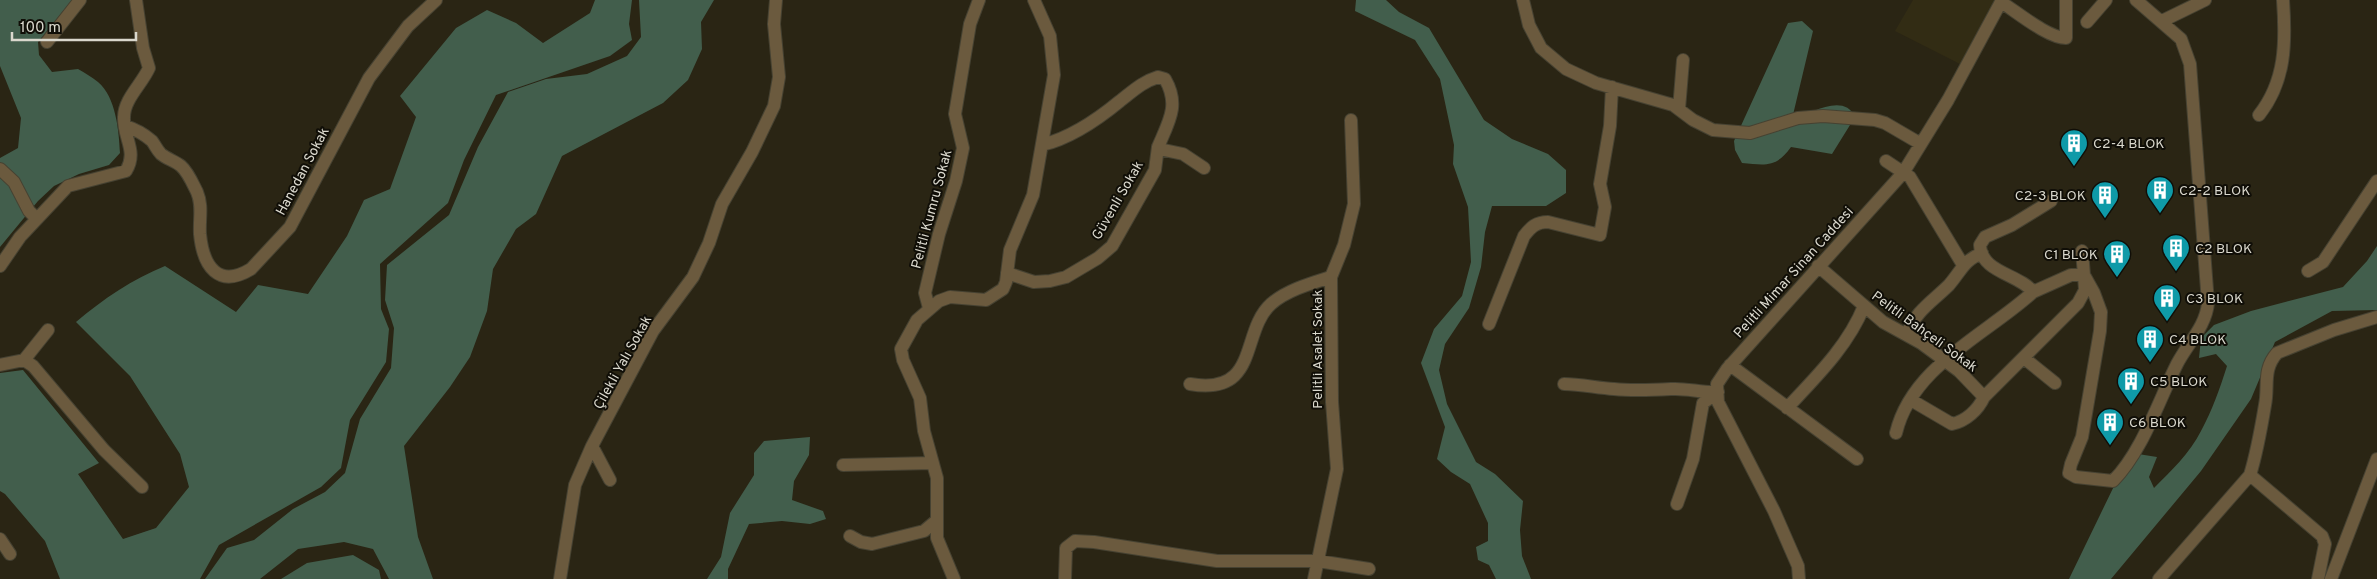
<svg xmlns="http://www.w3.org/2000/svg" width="2377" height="579" viewBox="0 0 2377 579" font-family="Overpass,sans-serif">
	<rect width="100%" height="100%" fill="#2a2514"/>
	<path fill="#322c14" d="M 1913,0 L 1995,0 L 1960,64 L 1895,31 Z"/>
	<path fill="#425e4c" d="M 0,0 L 72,0 L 38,42 L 39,55 L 52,72 L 78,69 C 85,73 92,77 98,82 C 116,97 119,131 120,153 L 109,165 L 79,174 L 54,186 L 38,201 L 0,247 L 0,158 L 18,148 L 21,118 L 0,66 Z
		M 595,0 L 632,0 L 629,24 L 632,40 L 610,56 L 496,95 L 464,160 L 448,203 L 380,264 L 381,309 L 389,329 L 386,362 L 350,420 L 341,468 L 321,487 L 219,545 L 200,579 L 60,579 L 45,541 L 5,494 L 0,491 L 0,373 L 23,370 L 99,463 L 78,474 L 123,539 L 156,528 L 189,487 L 180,454 L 130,376 L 76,322 C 103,299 133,279 165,266 L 236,312 L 258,285 L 308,294 L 347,236 L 364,200 L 390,189 L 416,117 L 400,96 L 456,28 L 487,10 L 516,23 L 543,43 L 590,13 Z
		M 639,0 L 714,0 L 701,22 L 702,49 L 688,80 L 663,103 L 562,156 L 536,214 L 516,229 L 493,269 L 487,311 L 470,357 L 450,387 L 404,446 L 418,537 L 433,579 L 389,579 L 373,549 L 344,542 L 298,549 L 260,579 L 205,579 L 227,548 L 254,540 L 293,509 L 325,492 L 345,473 L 360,419 L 391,368 L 394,328 L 385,300 L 387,265 L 449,215 L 478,147 L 508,92 L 546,79 L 587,74 L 627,56 L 641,37 Z
		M 1356,0 L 1386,0 L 1399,12 L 1429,28 L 1484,120 L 1512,139 L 1548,154 L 1566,170 L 1566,193 L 1546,206 L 1492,206 L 1485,232 L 1481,267 L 1469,308 L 1445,344 L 1439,370 L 1447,404 L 1476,462 L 1495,474 L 1523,501 L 1520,530 L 1522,556 L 1531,579 L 1496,579 L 1489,565 L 1478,560 L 1476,547 L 1488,541 L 1488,523 L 1470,484 L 1451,472 L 1437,459 L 1445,427 L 1421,363 L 1434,329 L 1462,296 L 1471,262 L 1468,207 L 1453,164 L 1454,145 L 1440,79 L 1415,40 L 1355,11 Z
		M 1802,21 L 1813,31 L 1792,119 C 1810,114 1844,92 1855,117 L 1832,154 L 1791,147 C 1776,168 1766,165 1742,163 L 1735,150 L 1734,141 L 1788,23 Z
		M 2377,246 L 2377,310 L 2332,311 L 2275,342 L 2251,399 L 2201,471 L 2111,579 L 2069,579 L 2116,482 L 2138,454 L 2157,457 L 2149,477 L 2154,488 C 2171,471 2190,453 2201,431 C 2212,411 2220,388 2227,366 L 2216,354 L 2199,358 L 2201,338 L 2214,325 L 2251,311 L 2343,287 L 2367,261 Z
		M 810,437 L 809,455 L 794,481 L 792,500 L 823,511 L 826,519 L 810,524 L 782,521 L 749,524 L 728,569 L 728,579 L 707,579 L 721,557 L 730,513 L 754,475 L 754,453 L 764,441 Z
		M 353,555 L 379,570 L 381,579 L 281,579 L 307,563 Z"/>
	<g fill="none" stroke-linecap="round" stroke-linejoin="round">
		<g stroke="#464232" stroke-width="14">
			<path id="minor" d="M 1523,0 L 1529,25 L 1541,48 L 1566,69 L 1596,83 L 1673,105 L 1693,120 L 1713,130 L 1750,133 L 1798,118 L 1823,116 L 1875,120 L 1885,123 L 1921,144
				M 2001,2 C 2017,12 2048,38 2066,38 L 2066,0
				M 2162,21 L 2205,0
				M 2087,22 L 2106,0
				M 47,42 L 80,0
				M 1679,109 L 1683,60
				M 2259,115 C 2286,81 2286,42 2283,0
				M 125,126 C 135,129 144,134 152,141 C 155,145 157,150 161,154 C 167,159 175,161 181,166 C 188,172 193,184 197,192 C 203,206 199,219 200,234 C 203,266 218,289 251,269 L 290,227 L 369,78 L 408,26 L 436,0
				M 1042,145 C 1071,138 1097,120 1120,101 C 1133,91 1142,82 1158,77 L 1165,79 C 1180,105 1169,121 1158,147 L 1164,150 L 1183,154 L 1204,168
				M 1886,161 L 1910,177 L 1963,265
				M 0,169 L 14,182 L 29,211 L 37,219
				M 2082,251 L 2084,275 L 2094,293 L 2101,312 L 2100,331 L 2082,437 L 2071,464 L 2069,473 L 2076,477 L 2113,481 C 2142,452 2159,400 2177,364 C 2188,343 2206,326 2208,303 L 2190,64 L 2181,39 L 2136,0
				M 0,266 L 20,237 L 68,186 L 126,171 C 138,151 123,138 124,117 C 124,99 142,84 149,68 L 143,48 L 136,0
				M 1818,266 L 1883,322 L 1921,343 L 1959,371 L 1984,397 L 2078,303 L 2085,290 L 2084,275 L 2071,275 L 2033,292
				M 2308,271 L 2323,262 L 2377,181
				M 1007,273 L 1034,282 L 1050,281 L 1066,277 L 1098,258 L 1112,246 L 1155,170 L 1158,147
				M 929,308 L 925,293 L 939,234 L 956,181 L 963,148 L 955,114 L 970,24 L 979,0
				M 1489,324 L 1524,236 C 1531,227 1536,222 1548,222 L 1600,235 L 1605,207 L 1600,184 L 1610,126 L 1612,87
				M 1907,335 C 1914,312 1933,301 1949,285 C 1962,270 1963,261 1982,253
				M 2024,358 L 2055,383
				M 24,360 L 48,330
				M 0,365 L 24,360 L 33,366 L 104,450 L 142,487
				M 1730,365 L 1857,459
				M 1190,384 C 1260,396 1240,332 1271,304 C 1287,290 1312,283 1331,277
				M 1564,384 C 1581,384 1597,388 1614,389 C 1633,391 1652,390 1672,389 C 1687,388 1702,393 1718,392
				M 1911,400 L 1952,424 C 1966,421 1978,410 1984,397
				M 1787,408 C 1816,377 1848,346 1864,306
				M 1896,433 C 1912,366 1986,335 2033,292 C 2020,274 1981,273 1980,245 L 1985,237 L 2012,225 L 2051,201
				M 592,446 L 610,480
				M 843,465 L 933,463
				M 2250,475 C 2257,452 2261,429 2265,405 C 2269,386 2262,370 2277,353 L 2334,330 L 2377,317
				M 1677,504 L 1693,459 L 1703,403 L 1718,392
				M 850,536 L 861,542 L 872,544 L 924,531 L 936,521
				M 0,539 L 10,554
				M 560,579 L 575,485 L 592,446 L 653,331 L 693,277 L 709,243 L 722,204 L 752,152 L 774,106 L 779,77 L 774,24 L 776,0
				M 954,579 L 937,538 L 937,478 L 924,431 L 920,398 L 903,360 L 901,349 L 917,320 L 939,301 L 950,297 L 986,300 L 1003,289 L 1006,282 L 1010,250 L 1033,195 L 1054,75 L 1050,36 L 1034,0
				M 1065,579 L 1066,548 L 1075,541 L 1094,542 L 1217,561 L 1318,561 L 1369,569
				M 1314,579 L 1337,469 L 1332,402 L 1331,277 L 1344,245 L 1354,204 L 1351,120
				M 1799,579 L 1798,566 L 1774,511 L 1718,402 L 1717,384 L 1727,369 L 1903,173 L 1948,100 L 2002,0
				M 2159,579 L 2250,475 L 2322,536 L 2325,544 L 2318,579
				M 2331,579 L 2377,459"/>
		</g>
		<use href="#minor" stroke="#6b5a3e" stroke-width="12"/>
	</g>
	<defs>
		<g id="building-pin" transform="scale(1.4375)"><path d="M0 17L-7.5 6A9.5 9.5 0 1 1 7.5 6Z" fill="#0f9aa8" stroke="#100e07"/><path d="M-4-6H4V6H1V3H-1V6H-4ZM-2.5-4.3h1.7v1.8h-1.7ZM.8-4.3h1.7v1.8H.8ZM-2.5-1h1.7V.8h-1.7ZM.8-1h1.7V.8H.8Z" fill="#fff"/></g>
	</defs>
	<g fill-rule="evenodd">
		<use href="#building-pin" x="2074" y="143"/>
		<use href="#building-pin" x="2160" y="190"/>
		<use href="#building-pin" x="2105" y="195"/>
		<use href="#building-pin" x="2176" y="248"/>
		<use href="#building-pin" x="2117" y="254"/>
		<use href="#building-pin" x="2167" y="298"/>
		<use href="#building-pin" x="2150" y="339"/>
		<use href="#building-pin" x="2131" y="381"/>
		<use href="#building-pin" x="2110" y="422"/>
	</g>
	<g text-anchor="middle" stroke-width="4" stroke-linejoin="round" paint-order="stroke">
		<g font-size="14" fill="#dad8cd" stroke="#100e07" text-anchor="start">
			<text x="2093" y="148">C2-4 BLOK</text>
			<text x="2179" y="195">C2-2 BLOK</text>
			<text x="2086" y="200" text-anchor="end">C2-3 BLOK</text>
			<text x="2195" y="253">C2 BLOK</text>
			<text x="2098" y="259" text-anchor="end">C1 BLOK</text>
			<text x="2186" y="303">C3 BLOK</text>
			<text x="2169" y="344">C4 BLOK</text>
			<text x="2150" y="386">C5 BLOK</text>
			<text x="2129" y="427">C6 BLOK</text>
		</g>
		<g font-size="14" fill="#dad8cd" stroke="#100e07">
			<text transform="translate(302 171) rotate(-62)" y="5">Hanedan Sokak</text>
			<text transform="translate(1117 200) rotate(-60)" y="5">Güvenli Sokak</text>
			<text transform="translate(931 209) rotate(-75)" y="5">Pelitli Kumru Sokak</text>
			<text transform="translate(1793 272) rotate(-48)" y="5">Pelitli Mimar Sinan Caddesi</text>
			<text transform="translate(1925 331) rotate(36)" y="5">Pelitli Bahçeli Sokak</text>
			<text transform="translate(1317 349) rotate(-90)" y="5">Pelitli Asalet Sokak</text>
			<text transform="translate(622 362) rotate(-61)" y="5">Çilekli Yalı Sokak</text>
		</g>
	</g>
	<path d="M12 32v8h124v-8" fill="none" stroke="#dad8cd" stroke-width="2.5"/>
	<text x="20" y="32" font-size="15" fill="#dad8cd" stroke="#100e07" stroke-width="4" paint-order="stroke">100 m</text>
</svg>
